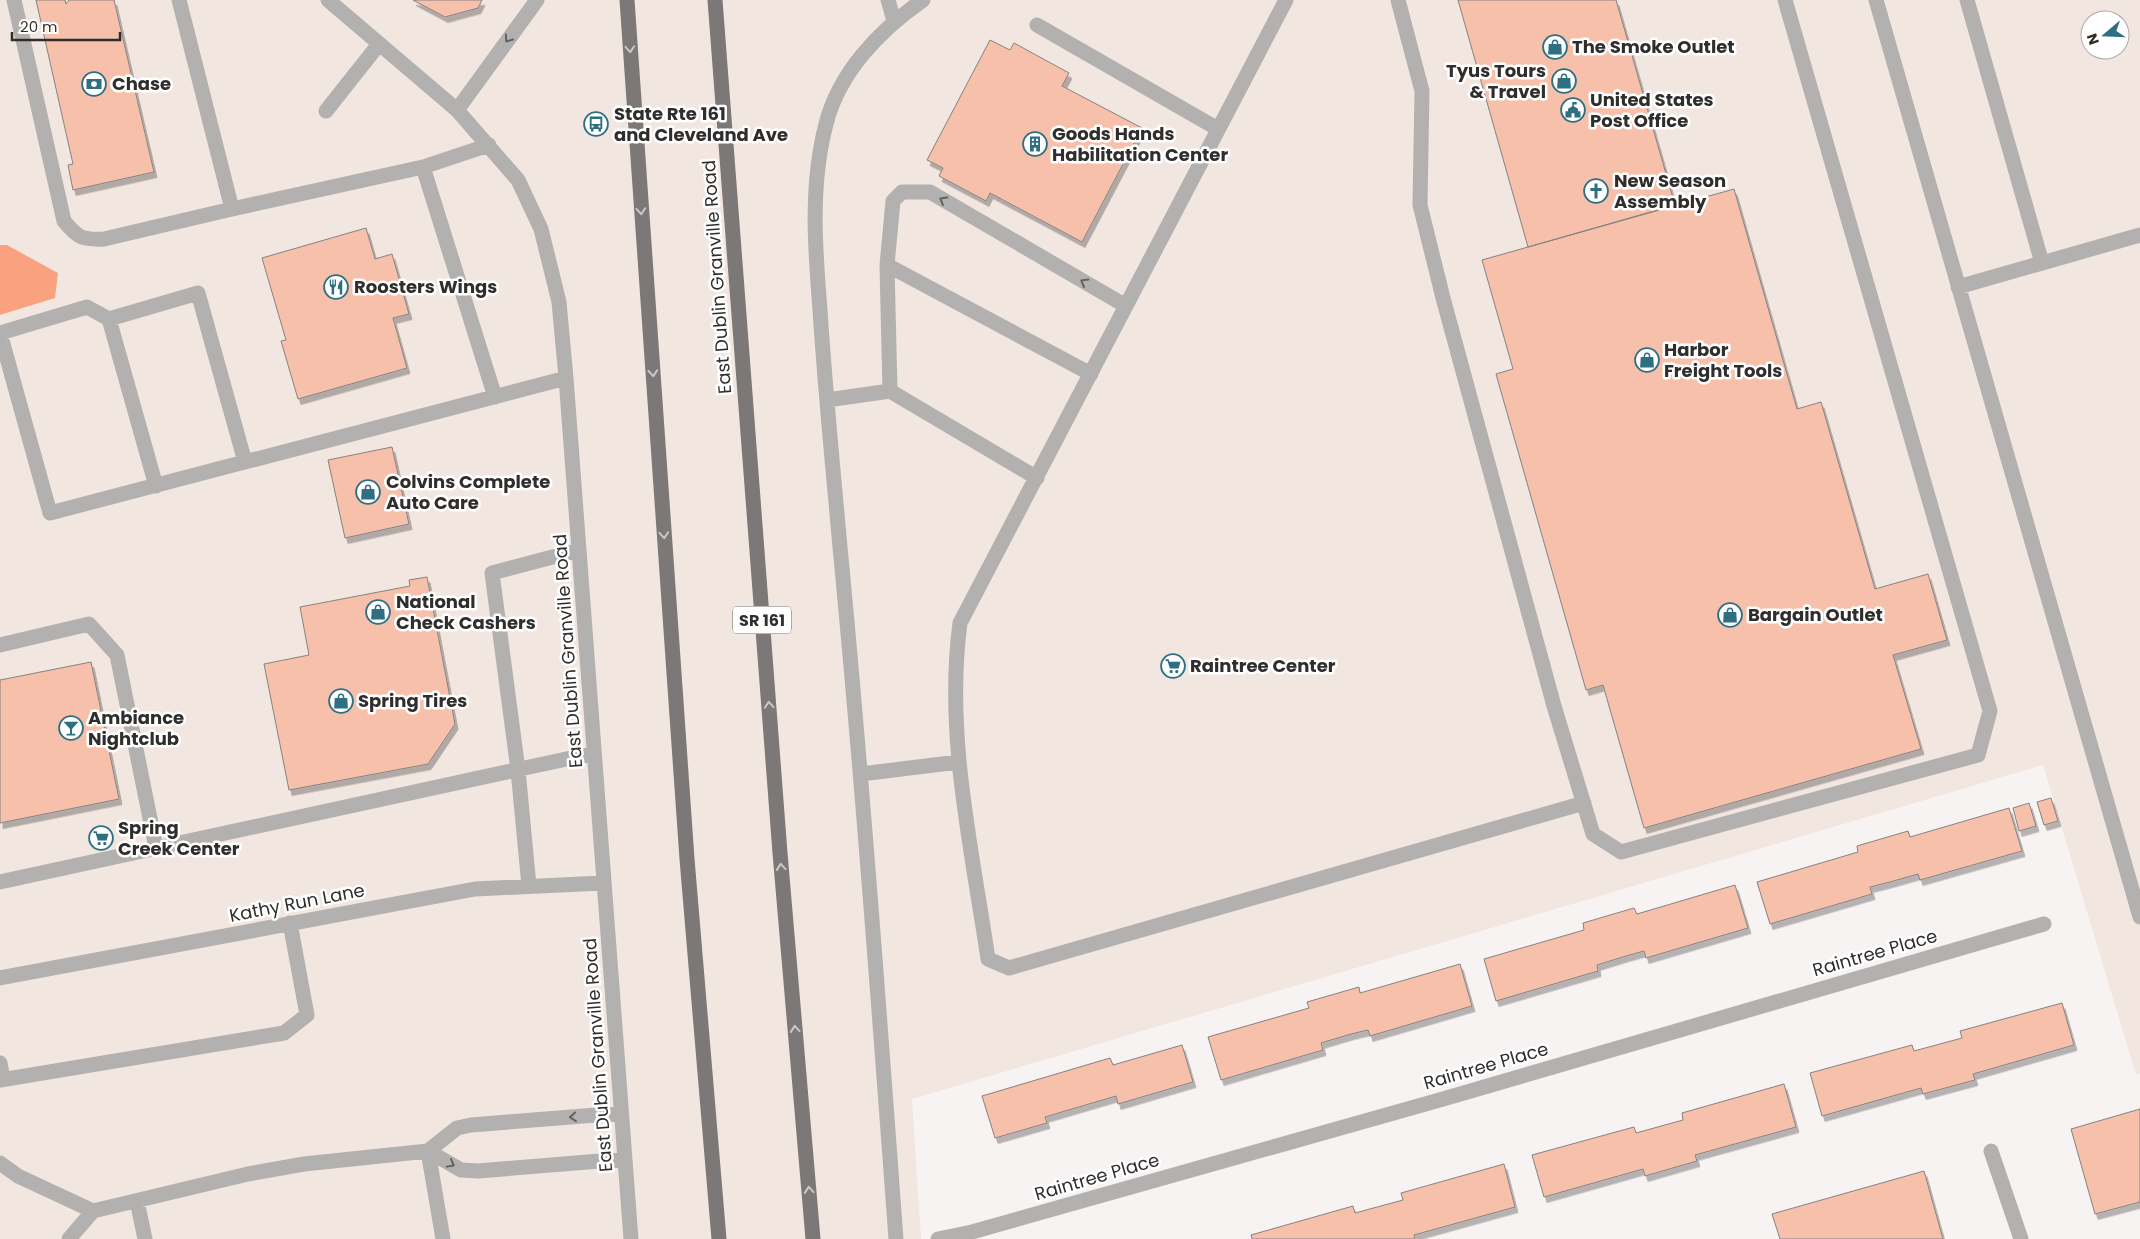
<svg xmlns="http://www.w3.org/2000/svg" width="2140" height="1239" viewBox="0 0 2140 1239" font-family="Poppins,sans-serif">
	<defs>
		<filter id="shadow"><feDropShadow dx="3" dy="5.5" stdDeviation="0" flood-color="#0004"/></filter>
	</defs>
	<rect width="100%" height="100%" fill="#f7f3f2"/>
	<path fill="#f2e6e1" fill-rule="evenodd" d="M 0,0 L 2140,0 L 2140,1073 L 2136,1075 L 2043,765 L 912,1099 L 921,1239 L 0,1239 L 0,315 L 55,298 L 58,273 L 7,245 L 0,245 ZM 2090,20 L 2120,20 L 2120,50 L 2090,50 Z"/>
	<path fill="#faa27f" d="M 0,245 L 7,245 L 58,273 L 55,298 L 0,315 Z"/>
	<path fill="#f6c0ab" stroke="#858280" filter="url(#shadow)" d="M 36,0 L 65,0 L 66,4 L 69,0 L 114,0 L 154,172 L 73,190 L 68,165 L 73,164 Z
		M 413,0 L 482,0 L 478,8 L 445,17 Z
		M 1458,0 L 1616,0 L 1675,205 L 1528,247 Z
		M 990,40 L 1010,50 L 1014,43 L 1069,73 L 1062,86 L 1142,128 L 1082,242 L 990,193 L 986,201 L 939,176 L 943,168 L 927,160 Z
		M 1734,189 L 1797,409 L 1821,402 L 1875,589 L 1928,574 L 1947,640 L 1893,655 L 1921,749 L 1644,828 L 1603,685 L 1586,690 L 1496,374 L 1513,369 L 1482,260 Z
		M 366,228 L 375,259 L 392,254 L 409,314 L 393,318 L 407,368 L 298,399 L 281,341 L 286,340 L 262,258 Z
		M 392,447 L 409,524 L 345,538 L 328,460 Z
		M 427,577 L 455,724 L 428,764 L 289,790 L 264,664 L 309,655 L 300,607 L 410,586 L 409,580 Z
		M 91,662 L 119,799 L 0,823 L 0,680 Z
		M 2051,798 L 2058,821 L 2044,825 L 2037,802 Z
		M 2029,803 L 2036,826 L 2019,831 L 2013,808 Z
		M 2009,808 L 2022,851 L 1920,880 L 1918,874 L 1890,882 L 1870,887 L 1872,894 L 1770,924 L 1757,882 L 1858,852 L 1857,846 L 1908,831 L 1910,837 Z
		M 1735,885 L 1748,928 L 1646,958 L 1644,951 L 1626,956 L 1597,965 L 1598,971 L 1496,1001 L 1484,959 L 1584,930 L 1583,923 L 1634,908 L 1637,914 Z
		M 1460,964 L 1472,1006 L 1370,1036 L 1368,1030 L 1351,1034 L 1321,1043 L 1323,1050 L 1221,1080 L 1208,1037 L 1309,1008 L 1307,1002 L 1359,987 L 1360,993 Z
		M 2062,1003 L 2074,1045 L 1973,1074 L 1975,1080 L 1923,1094 L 1921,1088 L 1822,1116 L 1810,1073 L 1912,1045 L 1914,1051 L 1962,1038 L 1960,1031 Z
		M 1182,1045 L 1193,1082 L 1118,1104 L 1116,1096 L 1045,1117 L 1047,1123 L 995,1138 L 982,1096 L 1110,1058 L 1113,1065 Z
		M 1784,1084 L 1796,1127 L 1695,1155 L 1697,1161 L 1645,1176 L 1643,1169 L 1544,1197 L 1532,1155 L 1634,1127 L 1636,1133 L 1683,1120 L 1682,1113 Z
		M 2140,1109 L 2140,1202 L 2095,1214 L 2071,1129 Z
		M 1504,1164 L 1515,1207 L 1414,1235 L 1415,1239 L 1252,1239 L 1251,1235 L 1353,1206 L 1355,1213 L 1403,1200 L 1401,1193 Z
		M 1924,1171 L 1943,1239 L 1780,1239 L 1772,1214 Z"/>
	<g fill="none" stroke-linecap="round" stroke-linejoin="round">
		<path stroke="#b2b1b0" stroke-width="15" d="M 14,0 L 64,221 C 78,238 82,240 104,239 L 232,209 L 423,167 L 495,397
			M 179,0 L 232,209
			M 328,0 L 457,110 L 518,180 L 541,229 L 559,302 L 566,378 L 631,1239
			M 888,0 L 894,21
			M 1286,0 L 960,623 C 945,735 972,849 988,959 L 1009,968 L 1584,803
			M 1398,0 L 1422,91 L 1420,205 L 1443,298 L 1554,706 L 1593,834 L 1621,852 L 1978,755 L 1990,711 L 1785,0
			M 1876,0 L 2140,917
			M 1967,0 L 2042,263
			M 1037,25 L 1218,129
			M 457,110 L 537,0
			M 326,111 L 379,44
			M 423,167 L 489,145
			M 887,265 L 893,201 L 902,192 L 930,192 L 1126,306
			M 1958,287 L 2140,235
			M 109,319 L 198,293 L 245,462
			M 827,400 L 890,391
			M 1037,478 L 890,391 L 887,265 L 1091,374
			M 156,486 L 109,319 L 87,307 L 0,333 L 50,513 L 566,378
			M 0,645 L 89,624 L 117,655 L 156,848
			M 861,774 L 958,762
			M 0,882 L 594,753
			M 529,886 L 518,770 L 492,573 L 579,550
			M 0,978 L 475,889 L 603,883
			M 0,1063 L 3,1079
			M 0,1080 L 284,1033 L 307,1015 L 290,923
			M 621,1113 L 471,1125 L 457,1128 L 428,1151 L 461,1170 L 478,1171 L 624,1159
			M 1991,1151 L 2021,1239
			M 0,1163 L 18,1176 L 93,1211 L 248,1174 L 304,1164 L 428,1151 L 443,1239
			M 137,1201 L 145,1239
			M 69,1239 L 93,1211
			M 896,1239 C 879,1008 862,777 840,547 C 833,468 825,389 820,310 C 815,248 810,185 826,124 C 839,72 880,30 923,0
			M 938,1239 L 972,1232 L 1443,1099 L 2044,924"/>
		<path stroke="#7b7877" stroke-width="15" d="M 627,0 L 687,859 L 719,1239
			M 715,0 L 780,853 L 813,1239"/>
	</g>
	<defs><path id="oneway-chevron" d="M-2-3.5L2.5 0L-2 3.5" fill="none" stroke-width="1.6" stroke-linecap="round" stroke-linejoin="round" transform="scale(1.25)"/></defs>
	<g stroke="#636261">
		<use href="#oneway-chevron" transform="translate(508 39) rotate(126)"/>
		<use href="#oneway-chevron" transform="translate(943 200) rotate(-150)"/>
		<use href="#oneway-chevron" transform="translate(1084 282) rotate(-150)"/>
		<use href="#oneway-chevron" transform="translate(573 1117) rotate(175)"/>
		<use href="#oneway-chevron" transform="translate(451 1164) rotate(29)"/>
	</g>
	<g stroke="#cac9c9">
		<use href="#oneway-chevron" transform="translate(630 49) rotate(86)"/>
		<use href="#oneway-chevron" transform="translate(641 211) rotate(86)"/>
		<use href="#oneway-chevron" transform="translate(653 373) rotate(86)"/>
		<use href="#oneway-chevron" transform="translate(664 535) rotate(86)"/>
		<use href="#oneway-chevron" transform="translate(769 705) rotate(-94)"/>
		<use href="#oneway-chevron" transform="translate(781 867) rotate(-95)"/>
		<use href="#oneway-chevron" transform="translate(795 1029) rotate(-95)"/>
		<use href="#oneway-chevron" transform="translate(809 1190) rotate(-95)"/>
	</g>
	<defs>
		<g id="shop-ring" transform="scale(1.25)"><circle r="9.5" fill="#fff" stroke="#2e6f82" stroke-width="1.5"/><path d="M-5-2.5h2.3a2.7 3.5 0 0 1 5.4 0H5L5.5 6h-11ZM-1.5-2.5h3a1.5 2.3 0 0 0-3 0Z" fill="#2e6f82"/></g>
		<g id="bank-ring" transform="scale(1.25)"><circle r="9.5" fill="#fff" stroke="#2e6f82" stroke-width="1.5"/><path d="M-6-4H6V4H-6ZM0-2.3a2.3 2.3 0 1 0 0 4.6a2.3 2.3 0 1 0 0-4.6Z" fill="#2e6f82"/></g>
		<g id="civic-ring" transform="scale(1.25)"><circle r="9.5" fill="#fff" stroke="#2e6f82" stroke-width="1.5"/><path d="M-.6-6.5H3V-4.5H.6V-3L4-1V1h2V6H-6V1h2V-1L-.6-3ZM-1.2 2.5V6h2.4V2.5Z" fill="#2e6f82"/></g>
		<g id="bus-ring" transform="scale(1.25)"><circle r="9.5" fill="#fff" stroke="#2e6f82" stroke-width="1.5"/><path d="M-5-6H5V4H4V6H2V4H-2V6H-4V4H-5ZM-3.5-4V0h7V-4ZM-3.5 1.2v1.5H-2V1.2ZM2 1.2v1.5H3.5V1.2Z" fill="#2e6f82"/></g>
		<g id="building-ring" transform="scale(1.25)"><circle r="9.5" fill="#fff" stroke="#2e6f82" stroke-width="1.5"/><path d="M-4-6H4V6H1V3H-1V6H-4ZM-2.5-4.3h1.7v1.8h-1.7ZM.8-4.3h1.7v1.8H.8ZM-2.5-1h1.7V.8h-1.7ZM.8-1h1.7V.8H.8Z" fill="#2e6f82"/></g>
		<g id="church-ring" transform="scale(1.25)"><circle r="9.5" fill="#fff" stroke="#2e6f82" stroke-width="1.5"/><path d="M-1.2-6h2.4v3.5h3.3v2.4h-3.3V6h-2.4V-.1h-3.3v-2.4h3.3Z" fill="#2e6f82"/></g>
		<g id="restaurant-ring" transform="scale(1.25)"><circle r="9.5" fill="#fff" stroke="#2e6f82" stroke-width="1.5"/><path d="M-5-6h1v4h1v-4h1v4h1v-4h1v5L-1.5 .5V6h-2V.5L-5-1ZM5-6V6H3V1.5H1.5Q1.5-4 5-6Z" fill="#2e6f82"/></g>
		<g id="supermarket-ring" transform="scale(1.25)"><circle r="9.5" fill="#fff" stroke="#2e6f82" stroke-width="1.5"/><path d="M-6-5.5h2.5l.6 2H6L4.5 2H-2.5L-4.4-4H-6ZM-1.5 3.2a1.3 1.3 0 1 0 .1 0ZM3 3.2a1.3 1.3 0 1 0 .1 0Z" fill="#2e6f82"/></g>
		<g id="bar-ring" transform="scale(1.25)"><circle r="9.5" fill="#fff" stroke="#2e6f82" stroke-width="1.5"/><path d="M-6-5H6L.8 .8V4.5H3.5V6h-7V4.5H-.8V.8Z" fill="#2e6f82"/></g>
	</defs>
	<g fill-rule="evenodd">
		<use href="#shop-ring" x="1555" y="47"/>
		<use href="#shop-ring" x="1564" y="81"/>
		<use href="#bank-ring" x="94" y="84"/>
		<use href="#civic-ring" x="1573" y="110"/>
		<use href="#bus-ring" x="596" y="124"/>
		<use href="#building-ring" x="1035" y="144"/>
		<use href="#church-ring" x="1596" y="191"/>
		<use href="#restaurant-ring" x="336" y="287"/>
		<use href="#shop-ring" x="1647" y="360"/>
		<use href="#shop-ring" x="368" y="492"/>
		<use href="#shop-ring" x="378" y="612"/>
		<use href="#shop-ring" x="1730" y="615"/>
		<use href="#supermarket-ring" x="1173" y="666"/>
		<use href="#shop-ring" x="341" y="701"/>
		<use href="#bar-ring" x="71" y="728"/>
		<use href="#supermarket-ring" x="101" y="838"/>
	</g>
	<g text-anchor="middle" stroke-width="5" stroke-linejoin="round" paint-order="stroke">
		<rect fill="#fff" stroke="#6d6d6c" stroke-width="1" x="733" y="606.5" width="58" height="27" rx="4"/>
		<g font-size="16" font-weight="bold" fill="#2f2e2d">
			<text x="762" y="626">SR 161</text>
		</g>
		<g font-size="18" font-weight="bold" fill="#2f2e2d" stroke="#fff" text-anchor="start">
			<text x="1572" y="53">The Smoke Outlet</text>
			<text x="1546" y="77" text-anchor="end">Tyus Tours<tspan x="1546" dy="21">&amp; Travel</tspan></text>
			<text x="112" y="90">Chase</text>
			<text x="1590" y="106">United States<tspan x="1590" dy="21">Post Office</tspan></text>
			<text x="614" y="120">State Rte 161<tspan x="614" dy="21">and Cleveland Ave</tspan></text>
			<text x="1052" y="140">Goods Hands<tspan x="1052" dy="21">Habilitation Center</tspan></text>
			<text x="1614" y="187">New Season<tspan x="1614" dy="21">Assembly</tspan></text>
			<text x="354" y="293">Roosters Wings</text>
			<text x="1664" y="356">Harbor<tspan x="1664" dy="21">Freight Tools</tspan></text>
			<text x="386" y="488">Colvins Complete<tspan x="386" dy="21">Auto Care</tspan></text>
			<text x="396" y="608">National<tspan x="396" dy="21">Check Cashers</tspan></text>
			<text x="1748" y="621">Bargain Outlet</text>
			<text x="1190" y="672">Raintree Center</text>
			<text x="358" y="707">Spring Tires</text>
			<text x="88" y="724">Ambiance<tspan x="88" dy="21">Nightclub</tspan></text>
			<text x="118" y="834">Spring<tspan x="118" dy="21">Creek Center</tspan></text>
		</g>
		<g font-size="18" fill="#2f2e2d" stroke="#fff">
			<text transform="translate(717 277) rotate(-94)" y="6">East Dublin Granville Road</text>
			<text transform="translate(568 651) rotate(-94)" y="6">East Dublin Granville Road</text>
			<text transform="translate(297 903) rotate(-11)" y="6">Kathy Run Lane</text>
			<text transform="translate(1875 953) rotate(-16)" y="6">Raintree Place</text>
			<text transform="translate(598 1055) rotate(-94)" y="6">East Dublin Granville Road</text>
			<text transform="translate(1486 1066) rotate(-16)" y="6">Raintree Place</text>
			<text transform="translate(1097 1177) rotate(-16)" y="6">Raintree Place</text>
		</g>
	</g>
	<g transform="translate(2105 35) rotate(251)"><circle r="24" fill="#ffffff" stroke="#acabab"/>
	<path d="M0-4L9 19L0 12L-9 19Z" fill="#2e6f82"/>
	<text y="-8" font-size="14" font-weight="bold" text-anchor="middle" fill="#2f2e2d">N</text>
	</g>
	<path d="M12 32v8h108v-8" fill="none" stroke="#2f2e2d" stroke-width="2.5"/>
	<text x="20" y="32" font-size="15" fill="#2f2e2d" stroke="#ffffff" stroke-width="4" paint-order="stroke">20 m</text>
</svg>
